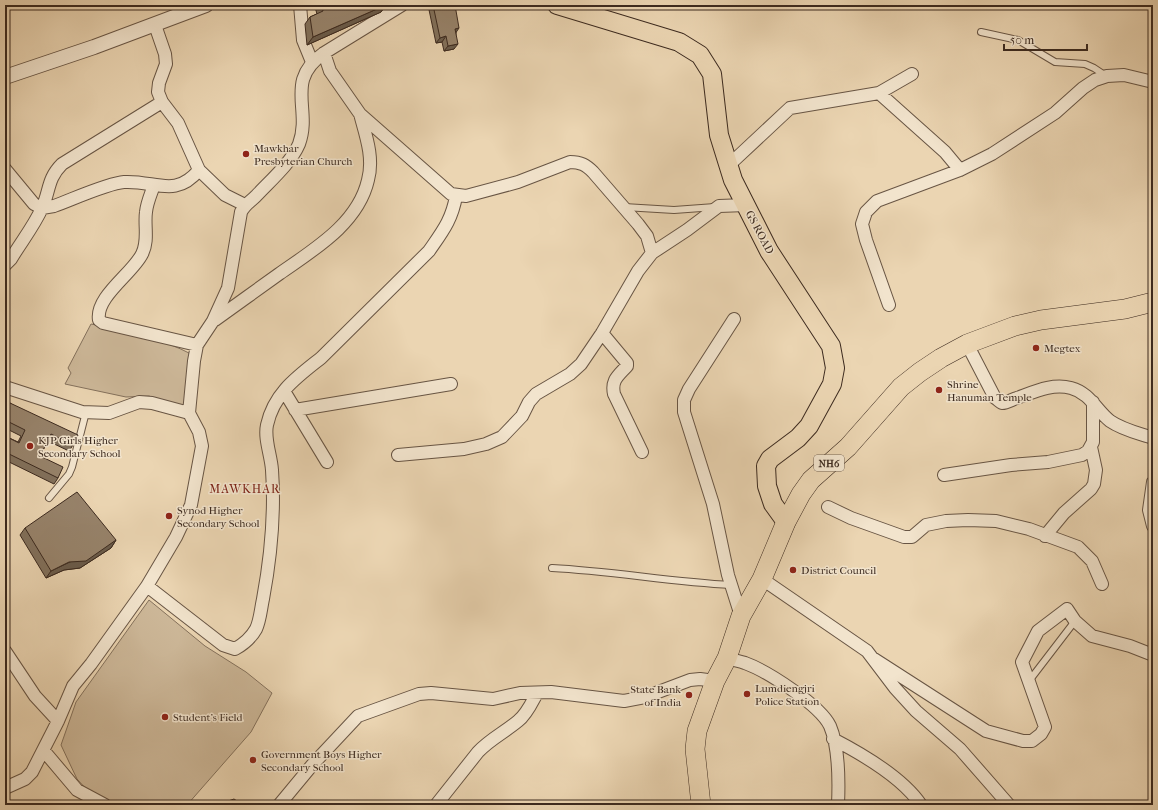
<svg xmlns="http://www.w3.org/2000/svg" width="1158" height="810" viewBox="0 0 1158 810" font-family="'IM FELL French Canon',serif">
	<rect width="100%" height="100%" fill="#ebd5b2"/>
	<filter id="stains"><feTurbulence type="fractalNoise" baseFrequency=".005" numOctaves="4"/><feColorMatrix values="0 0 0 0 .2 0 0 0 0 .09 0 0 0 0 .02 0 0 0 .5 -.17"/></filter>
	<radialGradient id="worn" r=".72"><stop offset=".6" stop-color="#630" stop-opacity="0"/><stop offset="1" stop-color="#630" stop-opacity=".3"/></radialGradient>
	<path fill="#cdb899" stroke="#84715c" d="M 91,324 C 126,331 161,338 193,355 L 186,409 L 149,396 L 126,397 L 65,384 L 71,373 L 68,368 Z
		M 149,600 L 205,646 L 246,672 L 272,693 L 251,732 L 187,805 L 117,805 L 88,791 L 77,779 L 61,745 L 76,702 Z"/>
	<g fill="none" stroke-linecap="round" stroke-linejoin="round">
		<g stroke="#685544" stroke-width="8">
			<path id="service" d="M 981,32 L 1018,40 L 1055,62 L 1085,64 L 1094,68 L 1106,76
				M 624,207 L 674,210 L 715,207
				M 49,498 L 69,474 L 72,467 L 86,412
				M 552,568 C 612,571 671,582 731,585
				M 1029,681 L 1075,621"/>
		</g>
		<g stroke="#685544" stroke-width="14">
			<path id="minor" d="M 300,5 L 303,40 L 312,62
				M 155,25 L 165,54 L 166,64 L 159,83 L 158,92 L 162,102 L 178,123 L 199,170 L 225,195 L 245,205
				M 324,53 L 330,71 L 360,114 L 451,194 L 466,196 L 518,182 L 570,162 C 581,162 586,165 593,172 L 638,224 L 647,236 L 652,253
				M 879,93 L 945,152 L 960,170
				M 729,165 L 790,108 L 879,93 L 912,74
				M 5,169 L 34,204 L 42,208 L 54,206 C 71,200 108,183 124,182 C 155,180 175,199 199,170
				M 154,185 C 151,194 147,202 146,212 C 144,225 149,241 142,254 C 133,273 95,297 99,320 L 103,323 L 197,345
				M 5,265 L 11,259 C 21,242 34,226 42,208 C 50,191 47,179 62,164 L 162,102
				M 889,305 L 866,240 L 862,224 L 866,212 L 877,201 L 960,170 L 992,154 L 1055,113 L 1083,88 L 1095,80 L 1107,76 L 1124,75 L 1153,82
				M 734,319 L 689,389 L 684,400 L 684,412 L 713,504 L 728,575 L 741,616
				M 215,320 C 236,305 258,289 279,274 C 313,250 358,224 368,180 C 374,158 366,136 360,114
				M 602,333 L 627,363 L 627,366 C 618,376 611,380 614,394 L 642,452
				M 967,344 L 995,398 C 997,399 1000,402 1002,403 C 1007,403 1013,399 1017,398 C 1034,392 1052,383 1071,388 C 1090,393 1096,410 1110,421 C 1123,430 1138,433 1153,438
				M 5,387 L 82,412 L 109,413 L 139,402 L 152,403 L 189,413
				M 284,391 L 327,462
				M 295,410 L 451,384
				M 398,455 L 464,449 L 486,444 L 502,437 L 522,416 L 529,402 L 536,394 L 570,374 L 581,364 L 602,333 L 638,271 L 652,253 L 687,230 L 719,206 L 746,205
				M 944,475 L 1011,465 L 1048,462 L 1082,455 L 1088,451 L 1093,442 L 1093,402
				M 1153,482 L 1149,510 L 1153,526
				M 828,507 L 851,518 L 904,537 L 912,537 L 926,525 L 946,521 L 968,520 L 996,521 L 1029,529 L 1078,547 L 1092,561 L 1102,584
				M 1045,536 L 1064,513 L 1091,489 L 1094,484 L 1096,470 L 1091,447
				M 762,579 L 867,651 L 895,688 L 916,711 L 960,749 L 1009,805
				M 147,586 L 223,645 L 235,649 C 244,644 251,638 256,629 C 260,621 261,608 263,599 C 271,556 275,513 272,470 C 271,455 264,439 267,425 C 274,393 297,377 321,358 L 429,251 C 442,232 452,220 456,196
				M 5,651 L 35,696 L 58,721
				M 727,658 C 733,660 739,661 745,663 C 767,671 820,705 830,726 C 839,747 839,782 838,805
				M 874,659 L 986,731 L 1023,741 L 1032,741 L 1041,734 L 1045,727 L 1022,662 L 1038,631 L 1067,609 L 1075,621 L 1092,636 L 1130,646 L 1153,655
				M 833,739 C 862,754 903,778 921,805
				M 44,751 L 77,790 L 105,805
				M 5,788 L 25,779 L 32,772 L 58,721 L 73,686 L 91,664 L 147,586 L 176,537 L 191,505 L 202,446 L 199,432 L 189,413 L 194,361 L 197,345 L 213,321 L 228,288 L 241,212 C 245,204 250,202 256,196 C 270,181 291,163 299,144 C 312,109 284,81 324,53 L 402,5
				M 279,805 L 313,764 L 358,716 L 419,694 L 431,693 L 493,699 L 520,693 L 551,692 L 624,701 L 645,697 L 690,680 L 700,679 L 715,681
				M 436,805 L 478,752 C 490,739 505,732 518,721 C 527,714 532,702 537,693"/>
		</g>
		<g stroke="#685544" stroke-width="16">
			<path id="tertiary" d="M 5,77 L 94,47 L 206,5"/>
		</g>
		<g stroke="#3c2a1f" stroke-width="20">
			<path id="primary" d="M 557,5 L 679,42 L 700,55 L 712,74 L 719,135 L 733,180 L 769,251 L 831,346 L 835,368 L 832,384 L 809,426 L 798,438 L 770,459 L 766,466 L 767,486 L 773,504 L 786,522"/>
		</g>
		<g stroke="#3c2a1f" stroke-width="20">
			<path id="trunk" d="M 701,805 L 695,749 L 697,731 L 715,681 L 727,658 L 741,616 L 762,579 L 786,522 L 801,494 L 811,480 L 848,447 L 901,387 L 920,372 L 941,358 L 967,344 L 1015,326 L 1041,320 L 1125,309 L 1153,302"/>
		</g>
		<use href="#service" stroke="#f2e4cd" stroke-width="6"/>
		<use href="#minor" stroke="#f2e4cd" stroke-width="12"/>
		<use href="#tertiary" stroke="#f2e4cd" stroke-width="14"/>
		<use href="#primary" stroke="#ebd5b2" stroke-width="18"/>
		<use href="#trunk" stroke="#ebd5b2" stroke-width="19"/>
	</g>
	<path fill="#82715c" stroke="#3c2a1f" d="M 306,5 L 386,5 L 381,12 L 307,45 L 305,24 L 310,17 L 317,14 L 315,7 L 306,7 Z
		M 428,5 L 455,5 L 456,34 L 454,49 L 444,51 L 442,42 L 436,43 Z
		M 10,403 L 73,445 L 69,451 L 48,441 L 40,456 L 58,478 L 54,484 L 5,460 L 5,436 L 18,442 L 21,436 L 5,428 L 5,411 Z
		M 25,528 L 116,540 L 111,548 L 80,568 L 64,570 L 46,578 L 20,535 Z"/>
	<path fill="#6a5c4b" stroke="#3c2a1f" d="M 307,5 L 317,5 L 315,7 L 306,7 Z
		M 386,5 L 381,12 L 307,45 L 313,37 Z
		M 459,28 L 455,34 L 455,29 Z
		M 446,36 L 442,42 L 436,43 L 440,38 Z
		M 458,44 L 454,49 L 444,51 L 448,46 Z
		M 116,540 L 111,548 L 80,568 L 64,570 L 46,578 L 51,571 Z"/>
	<path fill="#97836b" stroke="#3c2a1f" d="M 322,5 L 386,5 L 313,37 L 310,17 L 323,11 Z
		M 433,5 L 455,5 L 459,28 L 455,29 L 458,44 L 448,46 L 446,36 L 440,38 Z
		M 10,403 L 78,435 L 73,445 L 51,434 L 40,456 L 63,467 L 58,478 L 5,452 L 5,436 L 19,443 L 25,430 L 5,420 L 5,413 Z
		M 77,492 L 116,540 L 86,561 L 69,562 L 51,571 L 25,528 Z
		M 234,799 L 243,805 L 223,805 L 225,802 Z"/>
	<g fill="#8f2418" stroke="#f2e4cd" stroke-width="1.5">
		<circle cx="246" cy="154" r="4"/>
		<circle cx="1036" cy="348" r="4"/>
		<circle cx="939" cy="390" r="4"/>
		<circle cx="30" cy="446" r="4"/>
		<circle cx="169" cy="516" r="4"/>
		<circle cx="793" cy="570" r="4"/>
		<circle cx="747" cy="694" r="4"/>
		<circle cx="689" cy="695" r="4"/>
		<circle cx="165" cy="717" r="4"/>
		<circle cx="253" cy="760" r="4"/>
	</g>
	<g text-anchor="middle" stroke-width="3" stroke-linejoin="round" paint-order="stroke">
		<rect fill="#f2e4cd" stroke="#736253" stroke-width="1" x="814" y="455" width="30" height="16" rx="3"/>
		<g font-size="10" font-weight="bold" fill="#3c2a1f">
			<text x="829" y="467">NH6</text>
		</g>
		<g font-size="11" fill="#3c2a1f" stroke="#f2e4cd" text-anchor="start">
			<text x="254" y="152">Mawkhar<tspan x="254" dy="13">Presbyterian Church</tspan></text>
			<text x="1044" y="352">Megtex</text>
			<text x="947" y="388">Shrine<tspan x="947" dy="13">Hanuman Temple</tspan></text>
			<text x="38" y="444">KJP Girls Higher<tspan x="38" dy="13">Secondary School</tspan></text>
			<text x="177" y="514">Synod Higher<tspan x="177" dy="13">Secondary School</tspan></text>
			<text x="801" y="574">District Council</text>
			<text x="755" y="692">Lumdiengjri<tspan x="755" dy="13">Police Station</tspan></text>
			<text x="681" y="693" text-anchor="end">State Bank<tspan x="681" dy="13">of India</tspan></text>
			<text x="173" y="721">Student's Field</text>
			<text x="261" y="758">Government Boys Higher<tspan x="261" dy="13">Secondary School</tspan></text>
		</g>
		<g font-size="11" fill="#3c2a1f" stroke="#f2e4cd">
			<text transform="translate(760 232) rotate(62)" y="4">GS ROAD</text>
		</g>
		<g font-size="12" letter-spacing="1" fill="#7a1f14" stroke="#f2e4cd">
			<text x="245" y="493">MAWKHAR</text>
		</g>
	</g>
	<rect width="1158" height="810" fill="none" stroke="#ebd5b2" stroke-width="20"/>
	<rect x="6" y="6" width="1146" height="798" fill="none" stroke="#3c2a1f" stroke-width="2"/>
	<rect x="10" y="10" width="1138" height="790" fill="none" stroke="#3c2a1f"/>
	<path d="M1004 44v6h83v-6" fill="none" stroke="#3c2a1f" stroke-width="2"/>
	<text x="1010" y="44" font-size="12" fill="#3c2a1f" stroke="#f2e4cd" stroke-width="3" paint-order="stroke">50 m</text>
	<rect width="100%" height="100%" filter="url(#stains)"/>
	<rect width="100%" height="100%" fill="url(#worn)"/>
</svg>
